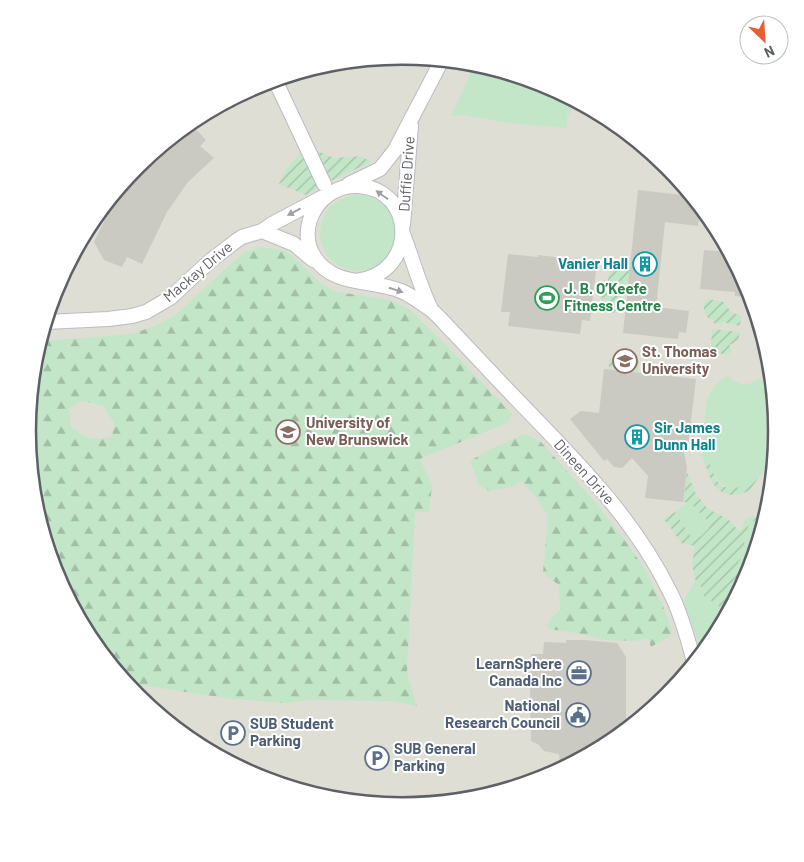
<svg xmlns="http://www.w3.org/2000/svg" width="804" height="862" viewBox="0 0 804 862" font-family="Barlow,sans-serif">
	<defs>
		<pattern id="forest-firs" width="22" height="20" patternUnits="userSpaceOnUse" patternTransform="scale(1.25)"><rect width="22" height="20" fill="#c3e6c8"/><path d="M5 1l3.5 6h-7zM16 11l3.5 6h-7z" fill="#a2bea6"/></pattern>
		<pattern id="garden-furrows" width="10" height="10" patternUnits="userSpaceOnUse" patternTransform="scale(1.25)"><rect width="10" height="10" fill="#c3e6c8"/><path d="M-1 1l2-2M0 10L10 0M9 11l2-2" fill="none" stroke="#a2bea6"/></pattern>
	</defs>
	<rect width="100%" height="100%" fill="#efeee5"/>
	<path fill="#dfded4" d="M29 431a373 373 0 1 1 746 0a373 373 0 1 1-746 0Z"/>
	<path fill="#c3e6c8" d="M 475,64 L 546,85 L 576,101 L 567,118 L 567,128 L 507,123 L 465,115 L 451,116 Z
		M320 233a38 38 0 1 1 76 0a38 38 0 1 1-76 0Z
		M 728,375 C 737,386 749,387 759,378 L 765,383 C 772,411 773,440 765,468 L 759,468 C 752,494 718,497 711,465 L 705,464 L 702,455 L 706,404 C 709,392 717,381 728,375 Z
		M 687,503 L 691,503 L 697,511 L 705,516 L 709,528 L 701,536 L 693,540 L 675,512 Z
		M 756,520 L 763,526 L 753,558 L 747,561 L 745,567 L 738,563 C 746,549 744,536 750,522 Z
		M 695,579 C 705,592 703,597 719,606 L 717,633 L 702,653 L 684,602 C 686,593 693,588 695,579 Z"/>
	<path fill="url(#forest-firs)" fill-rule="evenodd" d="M 264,247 L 285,251 L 293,257 L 324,286 L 337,292 L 387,299 L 409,309 L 445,344 L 512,414 L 509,422 L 420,459 L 432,486 L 429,512 L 415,512 L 407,673 L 417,706 L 393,701 L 309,700 L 287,703 L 232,699 L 127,683 L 90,639 L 56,574 L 35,504 L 28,431 L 35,358 L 40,341 L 119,335 L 134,333 L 155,326 L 174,316 L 243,253 L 256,248 ZM 81,401 L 102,405 L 114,423 L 112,436 C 93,442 87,438 71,427 L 69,409 Z
		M 525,434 L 540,441 L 596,503 L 620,534 L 643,566 L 662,603 L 673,634 L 651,647 L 648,638 L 637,641 L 604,640 L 582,634 L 549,629 L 547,624 L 560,609 L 559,585 L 543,573 L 548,516 L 536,497 L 521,481 L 513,487 L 489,491 L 479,485 L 470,461 L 490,449 Z"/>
	<path fill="url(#garden-furrows)" d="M 306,146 L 334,158 L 361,156 L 371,162 L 324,184 L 306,195 L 279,184 L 285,171 Z
		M 610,264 L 630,266 L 628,283 L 623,284 L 620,307 L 614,313 L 601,312 L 603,288 L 607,288 Z
		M 708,299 L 724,302 L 731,312 L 741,316 L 740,326 L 722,322 L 721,324 L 713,323 L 714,320 L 708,318 L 704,311 L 704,303 Z
		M 712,329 L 740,332 L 738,341 L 729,345 L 732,350 L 728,355 L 714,352 L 711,347 Z
		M 609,358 L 639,361 L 638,373 L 609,369 Z
		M 705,463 L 709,463 C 713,468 713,476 717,481 C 730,497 755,484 759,468 L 765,468 L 750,490 C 724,504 710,486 705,463 Z
		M 687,472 L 696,494 L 708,509 L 728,519 L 739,531 L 742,529 L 745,519 L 762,514 L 765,517 L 763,526 L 756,520 L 750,522 C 744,535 745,550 738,563 L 745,567 L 747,561 L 753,558 L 748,575 L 717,633 L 719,606 L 704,596 L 702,588 L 695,579 L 692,564 L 695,546 L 681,543 L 667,522 L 661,520 L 675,512 L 693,540 L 701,536 L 709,528 L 705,516 L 697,511 L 691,503 L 683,502 Z"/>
	<path fill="#cac9c2" d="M 190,123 L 206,140 L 200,146 L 214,158 L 188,182 L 167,212 L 142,264 L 127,257 L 122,267 L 104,260 L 94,242 L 118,193 L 116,192 L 137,166 Z
		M 638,190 L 691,196 L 700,207 L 698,226 L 665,222 L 656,307 L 689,311 L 686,333 L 679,332 L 678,339 L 623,333 Z
		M 704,250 L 729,252 L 748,288 L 751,298 L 735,296 L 735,292 L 700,289 Z
		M 508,254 L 538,257 L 538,255 L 597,262 L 590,321 L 582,320 L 580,334 L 508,326 L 510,312 L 501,312 Z
		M 604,369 L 696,379 L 688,446 L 683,446 L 687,468 L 683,502 L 645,498 L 648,476 L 632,458 L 622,468 L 614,467 L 607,459 L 604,461 L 570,419 L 581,411 L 599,413 Z
		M 566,640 L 584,640 L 617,643 L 626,657 L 626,729 L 610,743 L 567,765 L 560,764 L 559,754 L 544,751 L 539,745 L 531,741 L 530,702 L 531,654 L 543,654 L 544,642 L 566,643 Z"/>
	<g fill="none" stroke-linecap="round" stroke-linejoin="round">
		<g stroke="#babcc1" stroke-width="16">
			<path id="street" d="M 275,80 L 324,184
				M 349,184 L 380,169 L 395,150 L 442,60
				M 403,225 L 411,126
				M 262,231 L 294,244 L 313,260
				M 403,234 C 413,260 419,284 431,309
				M 356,281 C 419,273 416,189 358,186 C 321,184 294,227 315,258 C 334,287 372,279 401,291 C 411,295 421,303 430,309 C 438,315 445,324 453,332 C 469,349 485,366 501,383 C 563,448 630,510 670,592 C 681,613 688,639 694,662
				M 46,322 L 108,319 L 132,316 L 146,312 L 170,298 L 210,261 L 236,241 L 242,237 L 262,231 L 272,224 L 323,197"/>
		</g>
		<use href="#street" stroke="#fff" stroke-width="14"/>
	</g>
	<defs><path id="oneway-solid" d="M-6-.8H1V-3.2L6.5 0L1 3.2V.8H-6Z" transform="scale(1.25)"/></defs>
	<g fill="#9ea0a3">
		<use href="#oneway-solid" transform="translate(382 195) rotate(-145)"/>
		<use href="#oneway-solid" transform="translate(294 212) rotate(152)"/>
		<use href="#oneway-solid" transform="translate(396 290) rotate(18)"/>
	</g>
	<defs>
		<g id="building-ring" transform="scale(1.25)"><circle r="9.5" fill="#fff" stroke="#0f9aa8" stroke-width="1.5"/><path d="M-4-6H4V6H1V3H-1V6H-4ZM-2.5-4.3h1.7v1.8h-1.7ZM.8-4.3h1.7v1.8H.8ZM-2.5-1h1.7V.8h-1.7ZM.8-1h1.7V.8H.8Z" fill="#0f9aa8"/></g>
		<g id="stadium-ring" transform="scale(1.25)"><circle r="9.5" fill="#fff" stroke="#2e9e5b" stroke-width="1.5"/><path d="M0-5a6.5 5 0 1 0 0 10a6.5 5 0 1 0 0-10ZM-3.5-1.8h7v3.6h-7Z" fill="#2e9e5b"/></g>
		<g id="university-ring" transform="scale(1.25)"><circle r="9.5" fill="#fff" stroke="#8d6e63" stroke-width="1.5"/><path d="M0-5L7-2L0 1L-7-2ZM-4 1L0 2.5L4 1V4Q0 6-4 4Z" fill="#8d6e63"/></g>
		<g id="office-ring" transform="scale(1.25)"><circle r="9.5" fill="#fff" stroke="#5c6f8a" stroke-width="1.5"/><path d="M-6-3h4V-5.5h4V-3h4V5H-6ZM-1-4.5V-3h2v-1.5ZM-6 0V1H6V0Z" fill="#5c6f8a"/></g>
		<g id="civic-ring" transform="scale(1.25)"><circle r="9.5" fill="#fff" stroke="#5c6f8a" stroke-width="1.5"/><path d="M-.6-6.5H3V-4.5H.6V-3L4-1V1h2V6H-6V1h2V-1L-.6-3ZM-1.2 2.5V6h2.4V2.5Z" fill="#5c6f8a"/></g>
		<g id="parking-ring" transform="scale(1.25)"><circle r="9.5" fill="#fff" stroke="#5c6f8a" stroke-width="1.5"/><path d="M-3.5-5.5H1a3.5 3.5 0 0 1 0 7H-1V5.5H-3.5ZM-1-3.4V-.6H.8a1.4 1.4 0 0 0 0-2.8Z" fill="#5c6f8a"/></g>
	</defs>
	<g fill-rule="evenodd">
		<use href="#building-ring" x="645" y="264"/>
		<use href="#stadium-ring" x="547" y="298"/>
		<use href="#university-ring" x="625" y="361"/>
		<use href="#university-ring" x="288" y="432"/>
		<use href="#building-ring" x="637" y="437"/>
		<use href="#office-ring" x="579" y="673"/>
		<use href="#civic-ring" x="578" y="715"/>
		<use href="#parking-ring" x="233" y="733"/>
		<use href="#parking-ring" x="377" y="758"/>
	</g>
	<g text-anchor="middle" stroke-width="4" stroke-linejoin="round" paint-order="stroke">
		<g font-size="15" fill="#5d6065" stroke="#fff">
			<text transform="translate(407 174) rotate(-86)" y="5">Duffie Drive</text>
			<text transform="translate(198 272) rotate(-40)" y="5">Mackay Drive</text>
			<text transform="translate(584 472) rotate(48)" y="5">Dineen Drive</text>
		</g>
		<g font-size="15" font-weight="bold" fill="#0d838f" stroke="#fff" text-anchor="end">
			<text x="628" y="269">Vanier Hall</text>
			<text x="654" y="433" text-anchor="start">Sir James<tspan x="654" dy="17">Dunn Hall</tspan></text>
		</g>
		<g font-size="15" font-weight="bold" fill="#27864d" stroke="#fff" text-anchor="start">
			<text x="564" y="294">J. B. O’Keefe<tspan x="564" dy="17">Fitness Centre</tspan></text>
		</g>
		<g font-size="15" font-weight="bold" fill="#785e54" stroke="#fff" text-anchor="start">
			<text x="642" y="357">St. Thomas<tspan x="642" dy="17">University</tspan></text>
			<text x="306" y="428">University of<tspan x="306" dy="17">New Brunswick</tspan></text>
		</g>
		<g font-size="15" font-weight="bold" fill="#4e5e75" stroke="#fff" text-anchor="end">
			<text x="562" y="669">LearnSphere<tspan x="562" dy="17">Canada Inc</tspan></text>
			<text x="560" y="711">National<tspan x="560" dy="17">Research Council</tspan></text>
			<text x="250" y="729" text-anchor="start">SUB Student<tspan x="250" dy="17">Parking</tspan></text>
			<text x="394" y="754" text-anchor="start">SUB General<tspan x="394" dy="17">Parking</tspan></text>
		</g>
	</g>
	<path d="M0 0H804V862H0ZM36 431a366 366 0 1 1 732 0a366 366 0 1 1-732 0Z" fill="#fff" fill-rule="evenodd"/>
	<path fill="none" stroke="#5d6065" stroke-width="2.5" d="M36 431a366 366 0 1 1 732 0a366 366 0 1 1-732 0Z"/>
	<g transform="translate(764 40) rotate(155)"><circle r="24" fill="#ffffff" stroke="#bebfc1"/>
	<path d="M0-4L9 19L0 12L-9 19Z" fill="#e55e36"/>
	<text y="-8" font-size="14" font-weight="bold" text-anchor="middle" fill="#5d6065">N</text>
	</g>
</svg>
